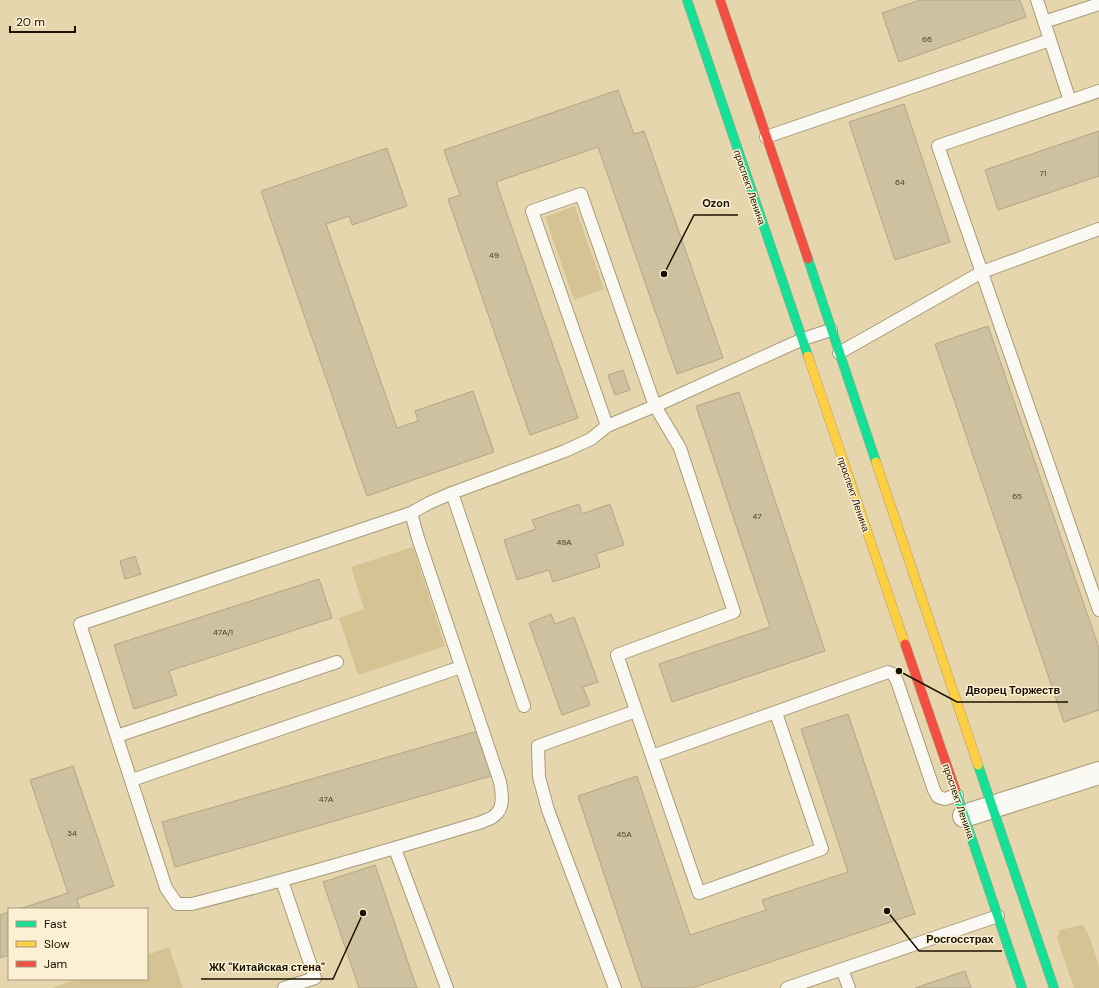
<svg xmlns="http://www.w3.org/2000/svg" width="1099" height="988" viewBox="0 0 1099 988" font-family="'DM Sans',sans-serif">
	<rect width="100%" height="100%" fill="#e6d6ad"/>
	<path fill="#d6c393" d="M 575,206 L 604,289 L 574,300 L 545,217 Z
		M 413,547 L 445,646 L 358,675 L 339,618 L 364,609 L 351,567 Z
		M 1082,925 L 1088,933 L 1099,966 L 1099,988 L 1074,988 L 1057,938 L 1060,930 Z
		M 169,947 L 183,988 L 52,988 L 78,979 L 147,979 L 147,955 Z"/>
	<path fill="#cdc1a0" stroke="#b2a686" d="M 920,0 L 1020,0 L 1026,17 L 899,62 L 882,13 Z
		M 618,90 L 634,134 L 644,131 L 723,358 L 677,374 L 598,147 L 496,182 L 578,418 L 530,435 L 448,199 L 460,195 L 444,150 Z
		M 904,104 L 950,242 L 895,260 L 849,122 Z
		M 1099,131 L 1099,176 L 998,210 L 985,170 Z
		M 387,148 L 407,206 L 352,225 L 349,216 L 326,224 L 397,428 L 418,421 L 415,411 L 473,391 L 494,452 L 367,496 L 261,191 Z
		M 988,326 L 1099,648 L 1099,710 L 1064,722 L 935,344 Z
		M 623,370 L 630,390 L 615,395 L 608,375 Z
		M 739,392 L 825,651 L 672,702 L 659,664 L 770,627 L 696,406 Z
		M 579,504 L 582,514 L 610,504 L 624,545 L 596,554 L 600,567 L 553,582 L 549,570 L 517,580 L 504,540 L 536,529 L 532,520 Z
		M 135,556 L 141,574 L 125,579 L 120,561 Z
		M 319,579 L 332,618 L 169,671 L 177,695 L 134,709 L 114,645 Z
		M 551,614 L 555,624 L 574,617 L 598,682 L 583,687 L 590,705 L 562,715 L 529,623 Z
		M 848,714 L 915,914 L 692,988 L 642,988 L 578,796 L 637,776 L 690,935 L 766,910 L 762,900 L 848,872 L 801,729 Z
		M 478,731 L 491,776 L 175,867 L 162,822 Z
		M 73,766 L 114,886 L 77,899 L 80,909 L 19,909 L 68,893 L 30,780 Z
		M 375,865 L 414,980 L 417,988 L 359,988 L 323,882 Z
		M 9,912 L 9,955 L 0,958 L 0,915 Z
		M 965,971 L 971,988 L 915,988 Z"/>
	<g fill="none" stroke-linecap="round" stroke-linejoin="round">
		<g stroke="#a69b79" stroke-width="14">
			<path id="lane" d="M 1037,0 L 1070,101
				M 1044,22 L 1099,4
				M 1099,91 L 938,146 L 1099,610
				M 766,137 L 1050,40
				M 839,353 L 982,272 L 1099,229
				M 607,426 L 655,406 L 680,448 L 734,612 L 617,655 L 699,893 L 822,849 L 776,713
				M 452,493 L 524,706
				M 411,513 L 418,538 L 500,782 C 502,792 505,809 494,816 C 491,819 485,820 482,822 C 386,851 290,879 192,904 L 177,904 L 166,888 L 80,624 L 411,513 L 429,503 L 452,493 L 565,451 L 591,439 L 607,426 L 532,211 L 581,194 L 655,406 L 803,339 L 831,330
				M 117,736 L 337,662
				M 652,756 L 888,672 L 893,674 L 897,681 L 934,790 L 938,797 L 945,799 L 957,795
				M 132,780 L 461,667
				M 395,849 L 447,988
				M 282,881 L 315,978 L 284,988
				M 842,969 L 849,988
				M 615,988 L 548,810 L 539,777 L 538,746 L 636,711
				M 787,988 L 998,916"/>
		</g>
		<g stroke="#a69b79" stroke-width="24">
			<path id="street" d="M 964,816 L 1099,773"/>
		</g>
		<g stroke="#a69b79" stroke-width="10">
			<path id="fast" d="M 687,0 L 808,356
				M 808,259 L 876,462
				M 978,765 L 1054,988
				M 955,789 L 1022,988"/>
		</g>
		<g stroke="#a69b79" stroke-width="10">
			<path id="slow" d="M 808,356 L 905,644
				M 876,462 L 978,765"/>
		</g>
		<g stroke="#a69b79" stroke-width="10">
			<path id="jam" d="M 720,0 L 808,259
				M 905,644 L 955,789"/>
		</g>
		<use href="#lane" stroke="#fbf9f3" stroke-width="12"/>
		<use href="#street" stroke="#fbf9f3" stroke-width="22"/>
		<use href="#fast" stroke="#16e098" stroke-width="9"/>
		<use href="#slow" stroke="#ffcf43" stroke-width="9"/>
		<use href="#jam" stroke="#f24e42" stroke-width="9"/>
	</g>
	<g text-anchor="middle" stroke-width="3" stroke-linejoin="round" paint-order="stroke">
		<g font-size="8" fill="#473e28">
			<text x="927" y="42">66</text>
			<text x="1043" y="176">71</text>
			<text x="900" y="185">64</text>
			<text x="494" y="258">49</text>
			<text x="1017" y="499">65</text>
			<text x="757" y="519">47</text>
			<text x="564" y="545">49А</text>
			<text x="223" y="635">47А/1</text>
			<text x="326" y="802">47А</text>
			<text x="72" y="836">34</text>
			<text x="624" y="837">45А</text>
		</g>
		<g font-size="10" fill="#1a1200" stroke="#fbf0d3">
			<text transform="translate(750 187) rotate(71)" y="4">проспект Ленина</text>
			<text transform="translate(854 494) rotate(71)" y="4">проспект Ленина</text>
			<text transform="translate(959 801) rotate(71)" y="4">проспект Ленина</text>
		</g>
	</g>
	<path fill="none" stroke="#1a1200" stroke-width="1.5" d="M664 274L694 215H738M899 671L957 702H1068M887 911L919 951H1002M363 913L333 979H201"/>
	<g fill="#1a1200" stroke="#fbf0d3" stroke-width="1.5">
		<circle cx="664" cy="274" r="4"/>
		<circle cx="899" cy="671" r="4"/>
		<circle cx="887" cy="911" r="4"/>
		<circle cx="363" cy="913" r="4"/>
	</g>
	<g font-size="11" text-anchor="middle" font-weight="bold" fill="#1a1200" stroke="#fbf0d3" stroke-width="3" stroke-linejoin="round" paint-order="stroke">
		<text x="716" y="207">Ozon</text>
		<text x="1013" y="694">Дворец Торжеств</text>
		<text x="960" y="943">Росгосстрах</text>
		<text x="267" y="971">ЖК "Китайская стена"</text>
	</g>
	<rect x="8" y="908" width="140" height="72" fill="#fbf0d3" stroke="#a1977f"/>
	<rect x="16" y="921" width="20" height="6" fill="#16e098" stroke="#a1977f"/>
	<text x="44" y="928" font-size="12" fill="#1a1200">Fast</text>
	<rect x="16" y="941" width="20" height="6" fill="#ffcf43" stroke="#a1977f"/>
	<text x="44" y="948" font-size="12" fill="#1a1200">Slow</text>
	<rect x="16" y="961" width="20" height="6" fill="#f24e42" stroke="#a1977f"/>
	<text x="44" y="968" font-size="12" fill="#1a1200">Jam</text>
	<path d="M10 26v6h65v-6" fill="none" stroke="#1a1200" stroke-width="2"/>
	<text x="16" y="26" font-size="12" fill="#1a1200" stroke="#fbf0d3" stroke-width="3" paint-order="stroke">20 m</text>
</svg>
